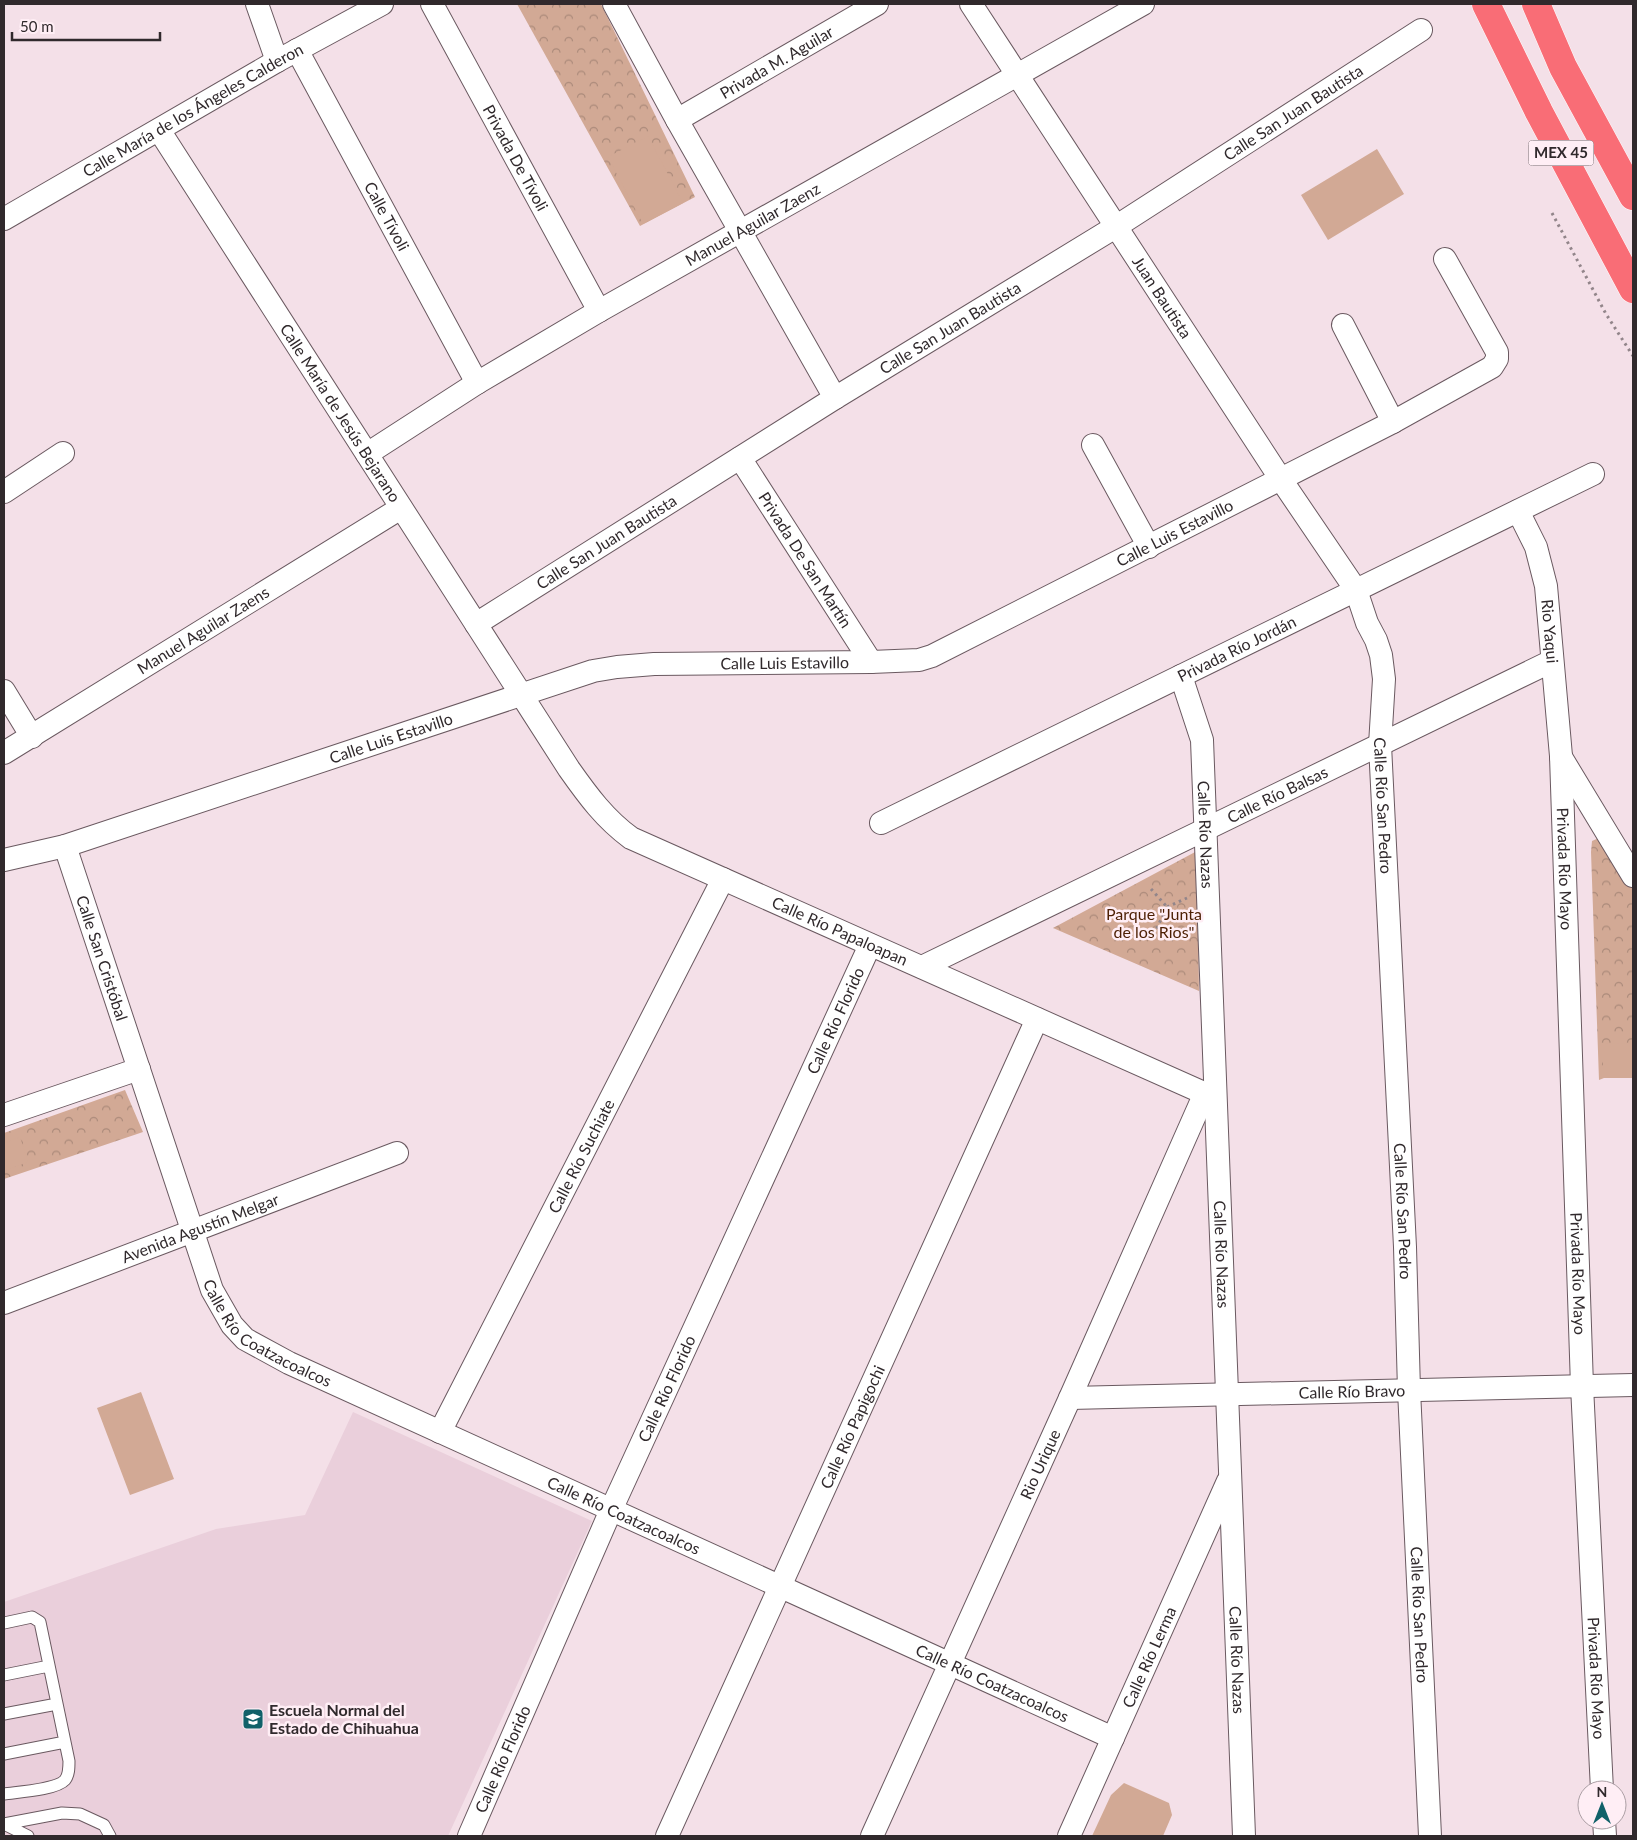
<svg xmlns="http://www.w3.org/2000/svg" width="1637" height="1840" viewBox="0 0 1637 1840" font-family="Lato,sans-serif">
	<defs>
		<pattern id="park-crowns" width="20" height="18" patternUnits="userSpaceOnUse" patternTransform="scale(1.25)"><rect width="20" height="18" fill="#d2a995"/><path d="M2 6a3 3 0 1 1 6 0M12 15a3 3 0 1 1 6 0" fill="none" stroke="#ab8a7a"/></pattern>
	</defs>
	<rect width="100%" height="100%" fill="#f4e0e8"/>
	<path fill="#eacfdb" d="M 353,1412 L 592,1521 L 448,1836 L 4,1836 L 4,1602 L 216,1529 L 305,1515 Z"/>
	<path fill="url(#park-crowns)" d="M 517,4 L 601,4 L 695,197 L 640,226 Z
		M 1601,837 L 1633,878 L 1633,1078 L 1604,1078 L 1599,1080 L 1591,852 L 1592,841 Z
		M 1197,851 L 1199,991 L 1053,928 Z
		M 125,1090 L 143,1132 L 4,1179 L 4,1133 Z"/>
	<path fill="#d2a995" d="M 648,136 L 683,203 L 643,224 L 608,157 Z
		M 1377,149 L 1404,194 L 1328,240 L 1301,195 Z
		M 1633,1043 L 1633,1078 L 1603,1078 L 1603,1044 Z
		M 20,1137 L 28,1162 L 4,1171 L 4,1143 Z
		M 141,1392 L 174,1479 L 130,1495 L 97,1408 Z
		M 1124,1783 L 1169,1803 L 1172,1815 L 1163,1836 L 1092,1836 L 1111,1795 Z"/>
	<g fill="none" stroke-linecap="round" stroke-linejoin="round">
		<g stroke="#6a5960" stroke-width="13">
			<path id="lane" d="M 4,1623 L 32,1617 L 40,1622 L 69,1761 C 69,1768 69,1775 65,1780 C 56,1790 17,1792 4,1794
				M 4,1675 L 49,1666
				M 4,1714 L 57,1704
				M 4,1754 L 65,1742
				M 4,1824 L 62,1813 L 80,1814 L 104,1825 L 110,1836
				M 4,1824 L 28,1836"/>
		</g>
		<g stroke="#6a5960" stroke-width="24">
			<g id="street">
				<path d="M 257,4 L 277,61"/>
				<path id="s1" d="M 432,4 L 599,311"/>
				<path d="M 614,4 L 677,120 L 835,398"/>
				<path id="s2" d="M 971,4 L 1280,478 L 1356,590 L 1367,623 L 1376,640 L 1381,655 L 1384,679 L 1380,745 L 1405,1247 L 1409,1390 L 1430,1836"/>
				<path id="s3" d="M 297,50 L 477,383"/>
				<path id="s4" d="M 677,120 L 877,4"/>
				<path id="s5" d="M 159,130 L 569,769 C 588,796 605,819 631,838 L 1215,1098"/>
				<path id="s6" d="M 4,219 L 277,61 L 382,4"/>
				<path d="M 1343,325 L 1393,422"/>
				<path d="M 1093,445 L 1149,547"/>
				<path id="s7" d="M 367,454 L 477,383 L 599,311 L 1143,4"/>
				<path id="s8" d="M 740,458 L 871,662"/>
				<path d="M 4,492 L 63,453"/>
				<path id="s9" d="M 1518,511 L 1536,547 L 1546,586 L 1561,756 L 1582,1386 L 1602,1790"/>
				<path id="s10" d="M 476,624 L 835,398 L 1117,226 L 1421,30"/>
				<path id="s11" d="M 1181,676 L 1202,740 L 1244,1836"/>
				<path d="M 4,691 L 32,737"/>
				<path id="s12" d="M 4,753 L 401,508"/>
				<path d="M 1561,757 L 1633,876"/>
				<path id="s13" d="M 881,823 L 1593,474"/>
				<path id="s14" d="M 65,846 L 212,1290 L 232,1325 L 245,1339 L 289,1363 L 1113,1738"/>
				<path id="s15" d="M 4,860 L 65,846 L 593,671 L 617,667 L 654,664 L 871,662 L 919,660 L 932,656 L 1393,422 L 1492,367 L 1497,359 L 1497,352 L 1445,259"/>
				<path id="s16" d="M 922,967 L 1552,661"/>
				<path d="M 4,1115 L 139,1069"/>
				<path id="s17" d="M 4,1303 L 397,1153"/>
				<path id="s18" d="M 1070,1398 L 1633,1385"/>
				<path id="s19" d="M 440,1432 L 723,879"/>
				<path d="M 1604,1820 L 1605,1836"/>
				<path id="s20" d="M 469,1836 L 611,1510 L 870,945"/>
				<path id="s21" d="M 667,1836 L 1037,1019"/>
				<path id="s22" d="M 872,1836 L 1070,1398 L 1205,1093"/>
				<path id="s23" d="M 1069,1836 L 1228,1481"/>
			</g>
		</g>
		<g stroke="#fff" stroke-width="29">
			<path id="highway" d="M 1486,4 L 1539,112 L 1633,289
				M 1536,4 L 1563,67 L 1633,196"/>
		</g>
		<path stroke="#92858a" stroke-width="3" stroke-dasharray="2.5 4" stroke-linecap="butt" d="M 1552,213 L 1606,314 L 1633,356
			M 1151,889 L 1167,907 L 1156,930
			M 1167,907 L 1187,898"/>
		<use href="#lane" stroke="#fff" stroke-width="11"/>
		<use href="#street" stroke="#fff" stroke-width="22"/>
		<use href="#highway" stroke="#f96d76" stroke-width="28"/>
	</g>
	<defs>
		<g id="university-square" transform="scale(1.125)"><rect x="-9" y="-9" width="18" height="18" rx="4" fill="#116169" stroke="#ffeef5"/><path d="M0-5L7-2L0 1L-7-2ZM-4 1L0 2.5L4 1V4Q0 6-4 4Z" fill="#fff"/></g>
	</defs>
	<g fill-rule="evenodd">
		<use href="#university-square" x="253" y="1719"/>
	</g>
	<g text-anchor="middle" stroke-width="5" stroke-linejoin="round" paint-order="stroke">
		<rect fill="#ffeef5" stroke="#6e6468" stroke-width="1" x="1528.5" y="140.5" width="65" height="25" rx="4"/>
		<g font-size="15" font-weight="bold" fill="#30292c">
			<text x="1561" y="158">MEX 45</text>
		</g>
		<g font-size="16" fill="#30292c" stroke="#ffeef5">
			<text dy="6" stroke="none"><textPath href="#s4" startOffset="115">Privada M. Aguilar</textPath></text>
			<text dy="6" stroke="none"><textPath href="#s6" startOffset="218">Calle María de los Ángeles Calderon</textPath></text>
			<text dy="6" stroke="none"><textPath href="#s10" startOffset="964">Calle San Juan Bautista</textPath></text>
			<text dy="6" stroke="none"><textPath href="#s1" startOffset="175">Privada De Tívoli</textPath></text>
			<text dy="6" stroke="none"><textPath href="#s3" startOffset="189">Calle Tívoli</textPath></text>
			<text dy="6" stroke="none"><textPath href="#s7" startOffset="449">Manuel Aguilar Zaenz</textPath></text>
			<text dy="6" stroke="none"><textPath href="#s2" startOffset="350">Juan Bautista</textPath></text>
			<text dy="6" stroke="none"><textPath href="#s10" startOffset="559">Calle San Juan Bautista</textPath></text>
			<text dy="6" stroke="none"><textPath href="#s5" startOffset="336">Calle María de Jesús Bejarano</textPath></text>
			<text dy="6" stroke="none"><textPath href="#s15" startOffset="1231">Calle Luis Estavillo</textPath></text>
			<text dy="6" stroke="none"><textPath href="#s10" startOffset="154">Calle San Juan Bautista</textPath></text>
			<text dy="6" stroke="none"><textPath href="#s8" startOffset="121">Privada De San Martín</textPath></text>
			<text dy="6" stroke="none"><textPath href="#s12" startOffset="234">Manuel Aguilar Zaens</textPath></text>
			<text dy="6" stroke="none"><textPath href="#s9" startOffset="126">Rio Yaqui</textPath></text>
			<text dy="6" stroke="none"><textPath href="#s13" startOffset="396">Privada Río Jordán</textPath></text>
			<text dy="6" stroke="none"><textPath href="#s15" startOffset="811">Calle Luis Estavillo</textPath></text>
			<text dy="6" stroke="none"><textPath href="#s15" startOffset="406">Calle Luis Estavillo</textPath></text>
			<text dy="6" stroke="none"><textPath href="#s16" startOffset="395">Calle Río Balsas</textPath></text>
			<text dy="6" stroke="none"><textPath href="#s2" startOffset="922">Calle Río San Pedro</textPath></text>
			<text dy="6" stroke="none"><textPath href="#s11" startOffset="162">Calle Río Nazas</textPath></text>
			<text dy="6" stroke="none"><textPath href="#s9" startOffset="364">Privada Río Mayo</textPath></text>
			<text dy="6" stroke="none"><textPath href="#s5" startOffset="1081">Calle Río Papaloapan</textPath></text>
			<text dy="6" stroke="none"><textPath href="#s14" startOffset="118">Calle San Cristóbal</textPath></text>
			<text dy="6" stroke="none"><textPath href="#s20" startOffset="894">Calle Río Florido</textPath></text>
			<text dy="6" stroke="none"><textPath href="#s19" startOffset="310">Calle Río Suchiate</textPath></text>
			<text dy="6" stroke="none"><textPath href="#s2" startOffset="1328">Calle Río San Pedro</textPath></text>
			<text dy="6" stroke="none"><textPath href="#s17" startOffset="210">Avenida Agustín Melgar</textPath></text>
			<text dy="6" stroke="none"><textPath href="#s11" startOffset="582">Calle Río Nazas</textPath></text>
			<text dy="6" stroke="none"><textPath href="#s9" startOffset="769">Privada Río Mayo</textPath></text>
			<text dy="6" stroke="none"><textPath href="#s14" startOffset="540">Calle Río Coatzacoalcos</textPath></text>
			<text dy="6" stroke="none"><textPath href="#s20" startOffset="489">Calle Río Florido</textPath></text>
			<text dy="6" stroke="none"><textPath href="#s18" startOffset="282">Calle Río Bravo</textPath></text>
			<text dy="6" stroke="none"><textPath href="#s21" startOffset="449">Calle Río Papigochi</textPath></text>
			<text dy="6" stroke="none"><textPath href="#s22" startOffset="408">Rio Urique</textPath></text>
			<text dy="6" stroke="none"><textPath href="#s14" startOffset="945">Calle Río Coatzacoalcos</textPath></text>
			<text dy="6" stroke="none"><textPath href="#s2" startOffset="1732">Calle Río San Pedro</textPath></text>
			<text dy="6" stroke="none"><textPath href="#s23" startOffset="196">Calle Río Lerma</textPath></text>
			<text dy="6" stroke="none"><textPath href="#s11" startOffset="988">Calle Río Nazas</textPath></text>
			<text dy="6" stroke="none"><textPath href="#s9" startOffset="1174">Privada Río Mayo</textPath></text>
			<text dy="6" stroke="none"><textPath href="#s14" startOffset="1350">Calle Río Coatzacoalcos</textPath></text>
			<text dy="6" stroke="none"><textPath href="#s20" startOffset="84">Calle Río Florido</textPath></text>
		</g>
		<g font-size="16" fill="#4d1f03" stroke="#ffeef5">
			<text x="1154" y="920">Parque "Junta<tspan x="1154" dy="18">de los Rios"</tspan></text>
		</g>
		<g font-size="16" font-weight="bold" fill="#30292c" stroke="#ffeef5" text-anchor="start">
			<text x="269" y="1716">Escuela Normal del<tspan x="269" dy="18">Estado de Chihuahua</tspan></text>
		</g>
	</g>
	<rect width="1637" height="1840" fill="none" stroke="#30292c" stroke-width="10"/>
	<g transform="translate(1602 1805)"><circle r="24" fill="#ffeef5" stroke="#ac9fa5"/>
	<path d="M0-4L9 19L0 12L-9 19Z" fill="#116169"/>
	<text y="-8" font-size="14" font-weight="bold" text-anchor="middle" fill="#30292c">N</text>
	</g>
	<path d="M12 32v8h148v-8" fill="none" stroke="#30292c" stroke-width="2.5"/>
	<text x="20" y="32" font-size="15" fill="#30292c" stroke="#ffeef5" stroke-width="4" paint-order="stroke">50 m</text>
</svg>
